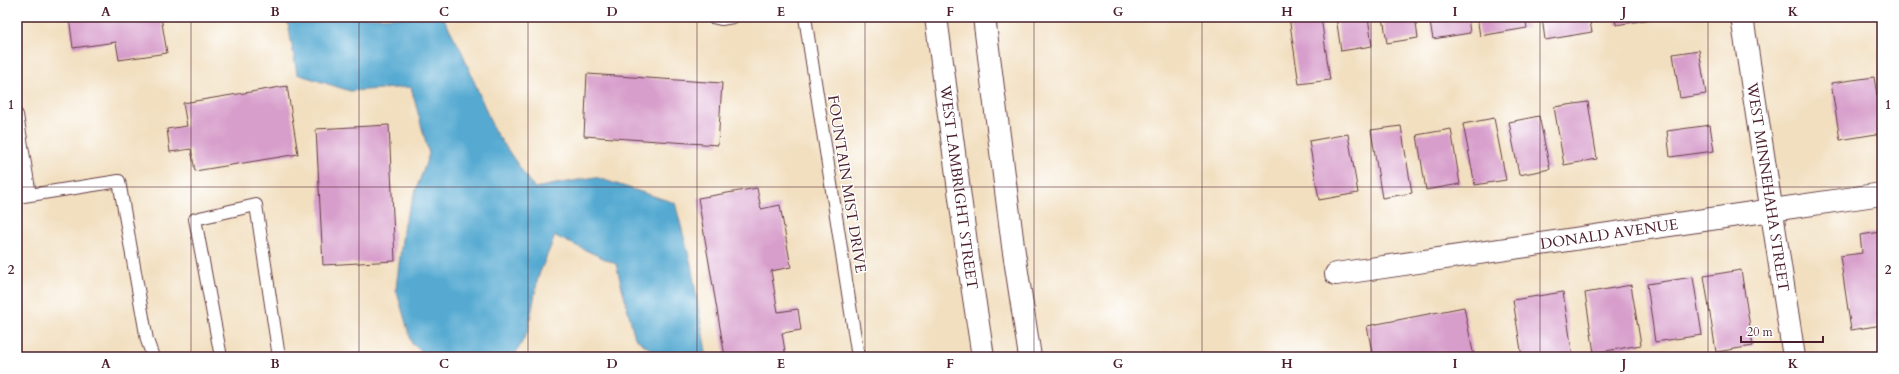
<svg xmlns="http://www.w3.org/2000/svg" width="1899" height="374" viewBox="0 0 1899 374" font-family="Cardo,serif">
	<rect width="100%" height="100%" fill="#fff"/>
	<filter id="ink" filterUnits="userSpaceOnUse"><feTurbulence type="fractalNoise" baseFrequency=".025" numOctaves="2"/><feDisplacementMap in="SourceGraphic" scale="8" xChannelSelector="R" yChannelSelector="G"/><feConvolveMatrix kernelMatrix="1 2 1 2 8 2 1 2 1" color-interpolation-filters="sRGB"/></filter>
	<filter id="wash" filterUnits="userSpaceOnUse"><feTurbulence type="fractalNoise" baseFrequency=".012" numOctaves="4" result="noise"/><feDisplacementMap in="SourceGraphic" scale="16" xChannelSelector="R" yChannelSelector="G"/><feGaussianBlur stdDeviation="0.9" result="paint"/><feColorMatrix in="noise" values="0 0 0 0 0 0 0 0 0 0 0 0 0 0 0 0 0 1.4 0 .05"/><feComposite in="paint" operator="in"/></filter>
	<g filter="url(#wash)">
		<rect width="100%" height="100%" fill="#f2dfc0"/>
		<path fill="#56aad2" stroke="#50647e" d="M 443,17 L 462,52 L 494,130 L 534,188 L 595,177 L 675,203 L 691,264 L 706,352 L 673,357 L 661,357 L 635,338 L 616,264 L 555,236 L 538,277 L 528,331 L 514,357 L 430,357 L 412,344 L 396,289 L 404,223 L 429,154 L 411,87 L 350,91 L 297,74 L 287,18 Z"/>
		<g id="blocks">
			<path fill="#d79dcb" d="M 69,17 L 161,17 L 167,53 L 119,60 L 116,42 L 73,48 Z
				M 1289,17 L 1321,17 L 1330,80 L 1299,84 Z
				M 1336,17 L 1368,17 L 1372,46 L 1341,51 Z
				M 1383,17 L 1415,17 L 1418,38 L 1387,43 Z
				M 1429,17 L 1468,17 L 1470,33 L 1433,39 Z
				M 1477,17 L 1525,17 L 1527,28 L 1480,36 Z
				M 1542,17 L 1589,17 L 1592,32 L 1545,40 Z
				M 1615,17 L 1651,17 L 1651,19 L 1616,25 Z
				M 1699,50 L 1706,94 L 1680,98 L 1673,54 Z
				M 587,74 L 722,83 L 718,145 L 584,136 Z
				M 1874,77 L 1877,95 L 1882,94 L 1882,133 L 1840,140 L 1831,83 Z
				M 287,86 L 298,154 L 195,171 L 191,149 L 170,152 L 167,129 L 187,126 L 183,103 Z
				M 1588,102 L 1597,159 L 1564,165 L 1554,107 Z
				M 1539,116 L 1550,169 L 1519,175 L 1509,122 Z
				M 1494,118 L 1506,180 L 1475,185 L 1463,124 Z
				M 389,125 L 395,261 L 323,265 L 316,129 Z
				M 1710,125 L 1714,151 L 1670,157 L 1667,131 Z
				M 1401,126 L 1412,193 L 1382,198 L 1371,130 Z
				M 1451,129 L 1460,184 L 1426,190 L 1417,135 Z
				M 1348,134 L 1358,193 L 1319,200 L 1309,141 Z
				M 757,188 L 761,209 L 780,205 L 791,267 L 771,271 L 778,312 L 798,309 L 801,330 L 782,333 L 786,357 L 725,357 L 698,198 Z
				M 1881,232 L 1882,325 L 1851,330 L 1840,256 L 1862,253 L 1860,235 Z
				M 1741,270 L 1753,346 L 1716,352 L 1704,276 Z
				M 1693,277 L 1702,335 L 1655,342 L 1647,284 Z
				M 1631,285 L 1641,345 L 1594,353 L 1585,293 Z
				M 1563,292 L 1573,357 L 1522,357 L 1513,300 Z
				M 1464,307 L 1474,357 L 1373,357 L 1367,326 Z"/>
		</g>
	</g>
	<g filter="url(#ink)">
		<use href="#blocks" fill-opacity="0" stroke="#633c41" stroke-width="1"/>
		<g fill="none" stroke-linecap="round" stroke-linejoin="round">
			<g stroke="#633c41" stroke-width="14">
				<path id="service" d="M 712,17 L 721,19 L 733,17
					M 805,17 L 858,357
					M 17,115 L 30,195 L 119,181 L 147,340 L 153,357
					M 17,197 L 30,195
					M 221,357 L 195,219 L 256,205 L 279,357"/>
			</g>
			<g stroke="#633c41" stroke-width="24">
				<g id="minor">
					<path id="s1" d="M 1742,17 L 1794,357"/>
					<path id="s2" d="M 1336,274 L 1882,194"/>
				</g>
			</g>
			<g stroke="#633c41" stroke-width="24">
				<g id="secondary">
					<path id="s3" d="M 936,17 L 968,258 L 983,357"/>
					<path d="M 984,17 L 1013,246 L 1030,357"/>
				</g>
			</g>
			<use href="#service" stroke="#fff" stroke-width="12"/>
			<use href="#minor" stroke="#fff" stroke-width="22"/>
			<use href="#secondary" stroke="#fff" stroke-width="22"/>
		</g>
	</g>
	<path fill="none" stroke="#4a1f2b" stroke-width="1" stroke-opacity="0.55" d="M 191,17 L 191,357M 359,17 L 359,357M 528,17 L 528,357M 697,17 L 697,357M 865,17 L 865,357M 1034,17 L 1034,357M 1202,17 L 1202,357M 1371,17 L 1371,357M 1540,17 L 1540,357M 1708,17 L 1708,357M 17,187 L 1882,187"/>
	<g text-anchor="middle" stroke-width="3" stroke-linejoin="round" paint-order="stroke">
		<g font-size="15" fill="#4a1f2b" stroke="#fff">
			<text transform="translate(847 184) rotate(81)" y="5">FOUNTAIN MIST DRIVE</text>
			<text dy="5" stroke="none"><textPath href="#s3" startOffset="172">WEST LAMBRIGHT STREET</textPath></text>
			<text dy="5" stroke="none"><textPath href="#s1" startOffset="172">WEST MINNEHAHA STREET</textPath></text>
			<text dy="5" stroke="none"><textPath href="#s2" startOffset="276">DONALD AVENUE</textPath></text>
		</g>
	</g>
	<rect width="1899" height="374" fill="none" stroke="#fff" stroke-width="44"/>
	<path d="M1741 336v6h82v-6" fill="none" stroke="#4a1f2b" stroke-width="2"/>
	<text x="1747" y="336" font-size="12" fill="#4a1f2b" stroke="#ffffff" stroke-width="3" paint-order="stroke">20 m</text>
	<rect x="22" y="22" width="1855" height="330" fill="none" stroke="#4a1f2b" stroke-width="1.5"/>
	<g font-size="13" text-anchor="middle" font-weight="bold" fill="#4a1f2b">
		<text x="106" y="16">A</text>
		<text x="275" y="16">B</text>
		<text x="444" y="16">C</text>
		<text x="612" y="16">D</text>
		<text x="781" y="16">E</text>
		<text x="950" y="16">F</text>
		<text x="1118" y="16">G</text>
		<text x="1287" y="16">H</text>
		<text x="1455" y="16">I</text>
		<text x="1624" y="16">J</text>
		<text x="1793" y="16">K</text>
		<text x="11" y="109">1</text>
		<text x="1888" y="109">1</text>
		<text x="11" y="274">2</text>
		<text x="1888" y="274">2</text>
		<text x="106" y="368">A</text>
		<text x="275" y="368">B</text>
		<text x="444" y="368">C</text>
		<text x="612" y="368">D</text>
		<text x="781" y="368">E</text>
		<text x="950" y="368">F</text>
		<text x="1118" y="368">G</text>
		<text x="1287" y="368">H</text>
		<text x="1455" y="368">I</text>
		<text x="1624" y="368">J</text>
		<text x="1793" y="368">K</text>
	</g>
</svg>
